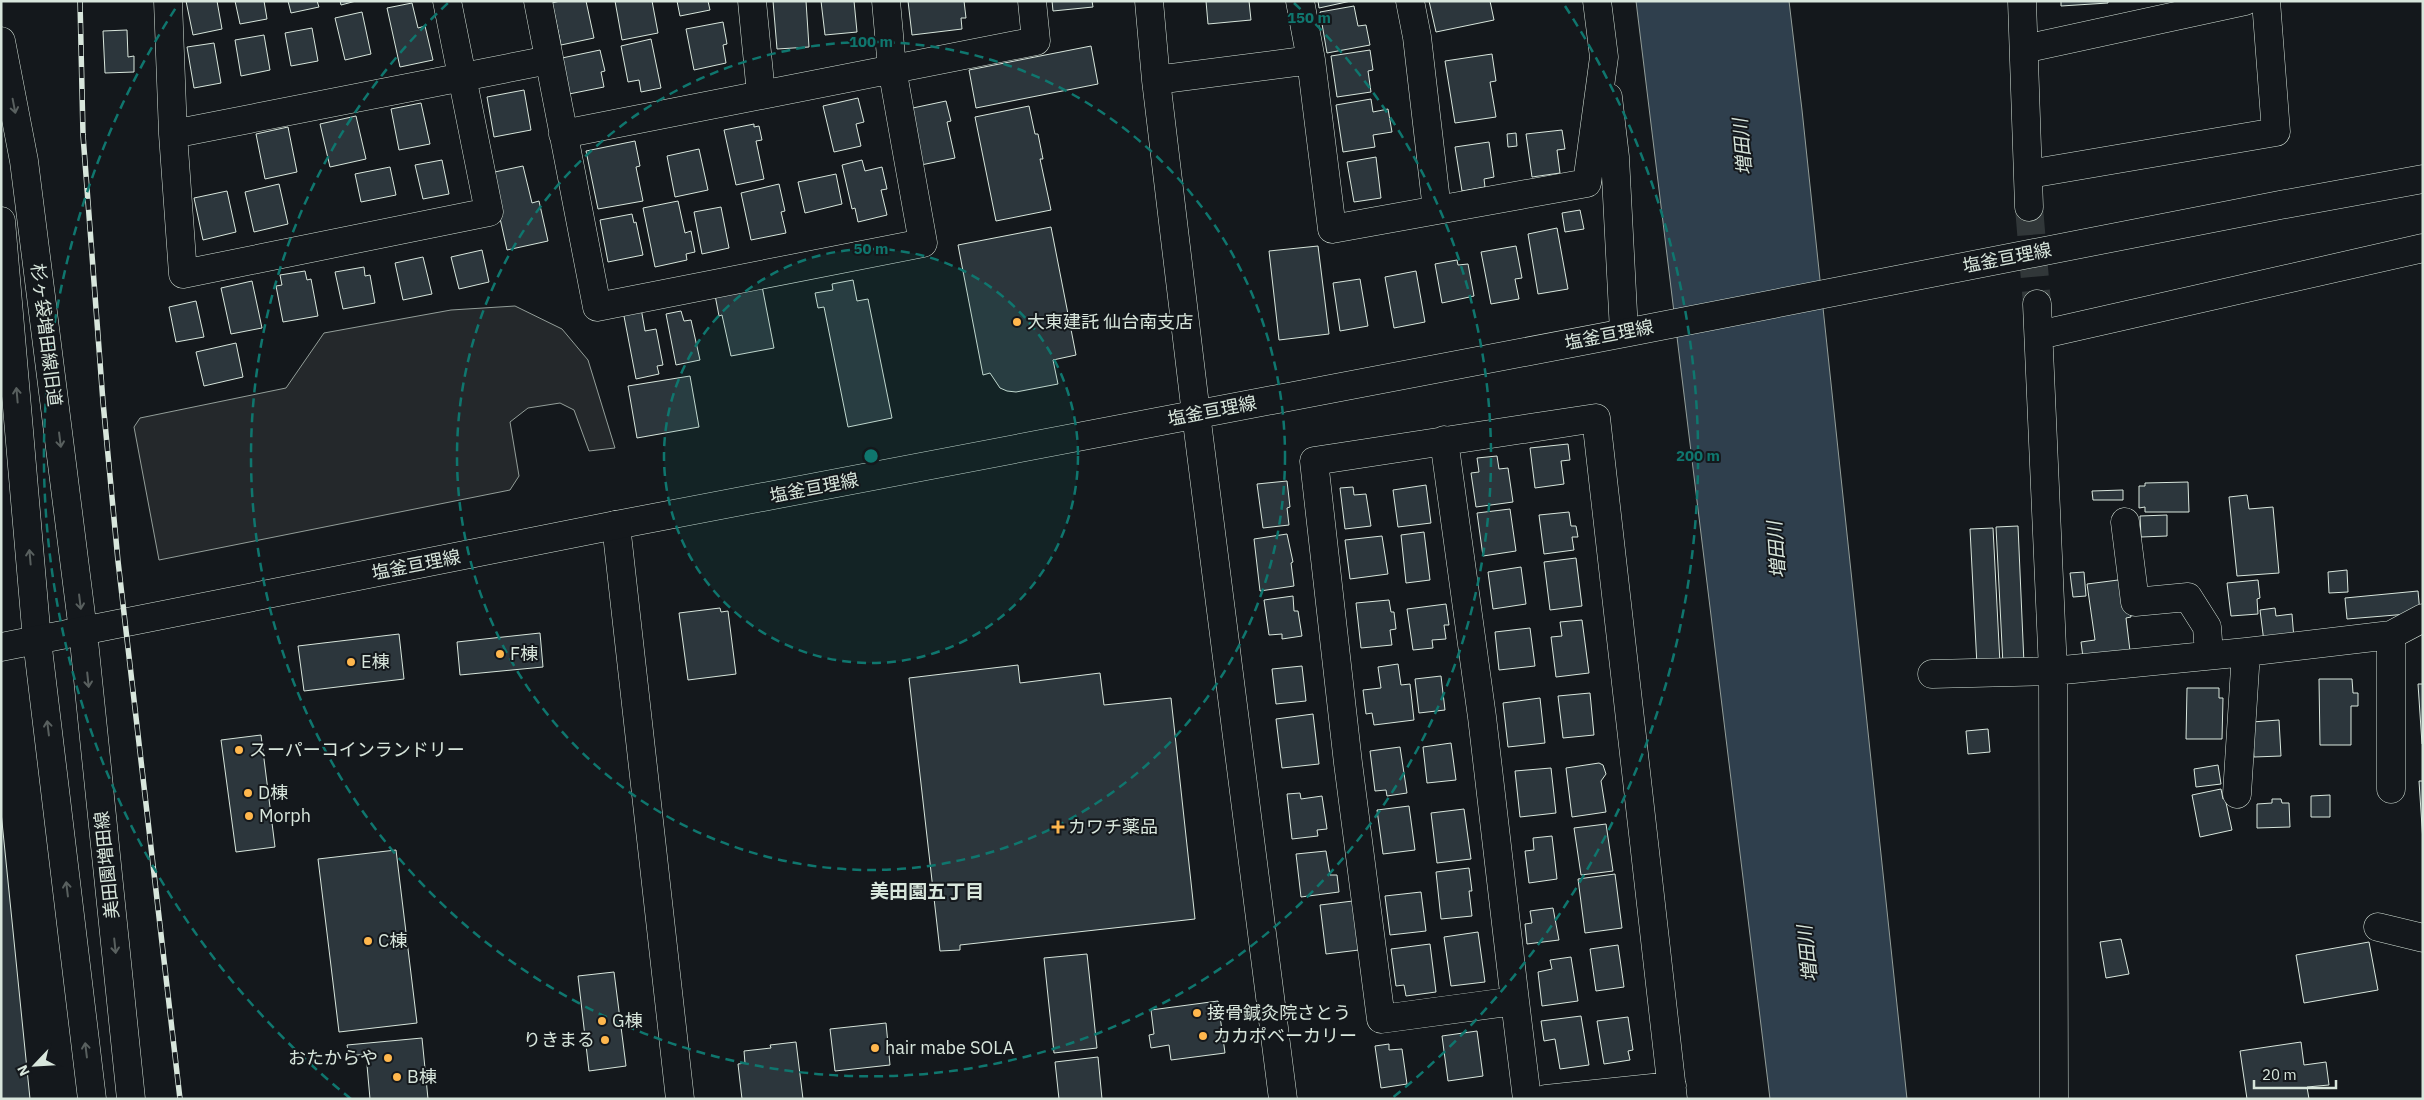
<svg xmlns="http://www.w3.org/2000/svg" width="2424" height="1100" viewBox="0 0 2424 1100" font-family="'IBM Plex Sans','Noto Sans JP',sans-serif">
	<rect width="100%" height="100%" fill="#14181c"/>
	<path fill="#24282b" stroke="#939e99" d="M 515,306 L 562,329 L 588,360 L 615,448 L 589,451 L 574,410 L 560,403 L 528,408 L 510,422 L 519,476 L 510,490 L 159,560 L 134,427 L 140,418 L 286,388 L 324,333 L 451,310 Z"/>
	<path fill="#2f3f4d" stroke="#939e99" d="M 1636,1 L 1789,1 L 1802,110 L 1907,1099 L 1770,1099 Z"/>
	<path fill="#2c363c" stroke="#d8e6dc" d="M 186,1 L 217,1 L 222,29 L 193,35 Z
		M 235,1 L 264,1 L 267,19 L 240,24 Z
		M 288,1 L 317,1 L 319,7 L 291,13 Z
		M 340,1 L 356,1 L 341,5 Z
		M 560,1 L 586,1 L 594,38 L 561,45 L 552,3 Z
		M 615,1 L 652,1 L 658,33 L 622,40 Z
		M 677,1 L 708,1 L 710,10 L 680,16 Z
		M 773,1 L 806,1 L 809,47 L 777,49 Z
		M 821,1 L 854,1 L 857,32 L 825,35 Z
		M 908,1 L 964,1 L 966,18 L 961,18 L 962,29 L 912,35 Z
		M 1052,1 L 1092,1 L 1093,7 L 1053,11 Z
		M 1206,1 L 1249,1 L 1251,20 L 1208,24 Z
		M 1318,1 L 1351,1 L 1319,8 Z
		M 1429,1 L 1490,1 L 1494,20 L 1436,32 Z
		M 2061,1 L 2108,1 L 2108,3 L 2061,6 Z
		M 412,3 L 418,28 L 425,26 L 433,60 L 400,67 L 387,8 Z
		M 1354,6 L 1358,26 L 1366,25 L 1370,45 L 1327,53 L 1320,12 Z
		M 362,12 L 371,54 L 345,60 L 335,18 Z
		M 723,22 L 727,44 L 723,45 L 726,63 L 694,70 L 686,29 Z
		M 312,28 L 318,61 L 291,66 L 285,33 Z
		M 127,30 L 128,57 L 134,56 L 134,72 L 105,73 L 103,31 Z
		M 264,35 L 270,70 L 241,76 L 235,40 Z
		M 651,39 L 661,88 L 641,92 L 639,80 L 628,82 L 621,46 Z
		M 214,43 L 221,83 L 194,88 L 187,47 Z
		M 1091,46 L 1098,84 L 976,108 L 969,70 Z
		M 600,50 L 605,71 L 601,72 L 604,87 L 569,94 L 562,58 Z
		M 1370,50 L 1373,70 L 1368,71 L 1371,92 L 1337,97 L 1331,56 Z
		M 1492,54 L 1496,81 L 1490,82 L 1496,117 L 1455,123 L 1445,61 Z
		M 524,90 L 531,130 L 494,137 L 487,97 Z
		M 858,98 L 864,122 L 856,124 L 861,146 L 834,152 L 823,106 Z
		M 1371,99 L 1373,112 L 1388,109 L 1392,132 L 1373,135 L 1375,147 L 1343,152 L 1336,105 Z
		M 946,101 L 951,121 L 947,122 L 955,158 L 921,165 L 908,109 Z
		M 421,103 L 430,144 L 399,150 L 391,109 Z
		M 1029,106 L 1035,134 L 1038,134 L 1043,159 L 1040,159 L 1051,210 L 996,221 L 975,117 Z
		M 356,116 L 366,159 L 330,167 L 320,124 Z
		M 754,124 L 754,127 L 759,126 L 762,140 L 756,141 L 764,179 L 736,185 L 724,130 Z
		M 288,127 L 297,172 L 265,179 L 256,134 Z
		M 1562,130 L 1565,149 L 1557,150 L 1560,173 L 1532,177 L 1526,134 Z
		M 1516,133 L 1517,146 L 1508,147 L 1507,134 Z
		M 635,141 L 640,166 L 636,167 L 643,201 L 598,209 L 586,151 Z
		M 1489,142 L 1494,177 L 1484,179 L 1485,187 L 1462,191 L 1455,147 Z
		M 699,149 L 708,190 L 675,197 L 667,156 Z
		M 1376,157 L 1381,198 L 1354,202 L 1347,162 Z
		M 442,160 L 449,194 L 423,199 L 415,165 Z
		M 862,160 L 865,171 L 882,167 L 887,189 L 881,190 L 887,215 L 858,222 L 855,208 L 852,209 L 842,165 Z
		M 523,166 L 532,203 L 539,201 L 548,241 L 507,250 L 490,173 Z
		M 390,167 L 396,195 L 361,202 L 355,174 Z
		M 836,174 L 842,204 L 805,213 L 798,182 Z
		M 279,184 L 288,224 L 254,232 L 245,192 Z
		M 779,184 L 785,211 L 781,212 L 786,233 L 751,240 L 741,193 Z
		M 227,191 L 236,232 L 203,240 L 194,198 Z
		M 678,201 L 685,233 L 691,231 L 695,252 L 686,254 L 687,260 L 655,267 L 643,208 Z
		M 721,207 L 729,248 L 702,254 L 694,212 Z
		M 1580,210 L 1584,229 L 1565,232 L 1562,213 Z
		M 632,214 L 634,223 L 636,222 L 643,255 L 608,262 L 600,220 Z
		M 1051,227 L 1076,355 L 1053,360 L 1058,384 L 1016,392 L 1007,391 L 1000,388 L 990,373 L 983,375 L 958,245 Z
		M 1557,228 L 1568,289 L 1538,294 L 1528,234 Z
		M 1318,246 L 1329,334 L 1279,340 L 1269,251 Z
		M 1516,246 L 1522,278 L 1515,279 L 1519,299 L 1491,304 L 1481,252 Z
		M 482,250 L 489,282 L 459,289 L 451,257 Z
		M 423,257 L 432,294 L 403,300 L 395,263 Z
		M 1457,260 L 1458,265 L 1468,264 L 1474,296 L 1442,303 L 1435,264 Z
		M 364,267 L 365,276 L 370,275 L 375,303 L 343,309 L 335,272 Z
		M 305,271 L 307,280 L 311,279 L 318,316 L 283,322 L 276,286 L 282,285 L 280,275 Z
		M 1416,271 L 1425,322 L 1394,328 L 1385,277 Z
		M 1360,279 L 1368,326 L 1340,331 L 1333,283 Z
		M 853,280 L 857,301 L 868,299 L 892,418 L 848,427 L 824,307 L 818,308 L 815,293 L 833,290 L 832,284 Z
		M 252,281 L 262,328 L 231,334 L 221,288 Z
		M 762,286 L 774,348 L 731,356 L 722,315 L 719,316 L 715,295 Z
		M 196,301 L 204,337 L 176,342 L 169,307 Z
		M 641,308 L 645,331 L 656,329 L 663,365 L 657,366 L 659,374 L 636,379 L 623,311 Z
		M 681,311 L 684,321 L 691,320 L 700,360 L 676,365 L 666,314 Z
		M 236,343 L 243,377 L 204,386 L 196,352 Z
		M 690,376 L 699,427 L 637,438 L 628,386 Z
		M 1568,444 L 1570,460 L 1561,461 L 1564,484 L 1535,488 L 1530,448 Z
		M 1497,456 L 1499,469 L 1508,468 L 1513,502 L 1476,507 L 1471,473 L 1479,472 L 1477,458 Z
		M 1287,481 L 1290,507 L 1287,508 L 1289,525 L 1263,528 L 1257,484 Z
		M 2188,482 L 2189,512 L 2145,512 L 2145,507 L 2139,508 L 2139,486 L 2145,486 L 2145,483 Z
		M 1426,485 L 1431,523 L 1398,527 L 1393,490 Z
		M 1353,487 L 1354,495 L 1366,494 L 1371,526 L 1345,529 L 1340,488 Z
		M 2123,490 L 2123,500 L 2093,500 L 2092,491 Z
		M 2247,495 L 2249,509 L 2273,507 L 2279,573 L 2237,576 L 2229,497 Z
		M 1510,509 L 1516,551 L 1483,556 L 1477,513 Z
		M 1569,512 L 1571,526 L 1576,526 L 1578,537 L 1572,537 L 1574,550 L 1544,554 L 1539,515 Z
		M 2167,515 L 2167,536 L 2141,537 L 2140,516 Z
		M 2018,526 L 2024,664 L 2003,665 L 1996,527 Z
		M 1993,528 L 2000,664 L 1977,666 L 1970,529 Z
		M 1424,532 L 1430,580 L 1406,583 L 1401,535 Z
		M 1287,534 L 1293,562 L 1291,563 L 1294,586 L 1260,591 L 1254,539 Z
		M 1382,536 L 1388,574 L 1350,579 L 1345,540 Z
		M 1576,558 L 1582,606 L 1550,610 L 1544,562 Z
		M 1521,567 L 1526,604 L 1493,609 L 1488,572 Z
		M 2347,570 L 2348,592 L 2329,593 L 2328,572 Z
		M 2084,572 L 2086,596 L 2073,597 L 2070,573 Z
		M 2126,579 L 2131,617 L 2126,618 L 2131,659 L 2084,665 L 2081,642 L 2095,640 L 2087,584 Z
		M 2258,580 L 2260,598 L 2257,599 L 2258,614 L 2231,616 L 2227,583 Z
		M 2418,591 L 2420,613 L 2347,619 L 2345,598 Z
		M 1293,596 L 1294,611 L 1298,611 L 1302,636 L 1282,639 L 1282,634 L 1269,635 L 1264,600 Z
		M 1389,600 L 1391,612 L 1394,612 L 1396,629 L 1390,630 L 1392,645 L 1361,648 L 1356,603 Z
		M 1446,604 L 1449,625 L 1444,625 L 1446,639 L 1432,640 L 1433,648 L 1413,650 L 1407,609 Z
		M 720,608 L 721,612 L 728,611 L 736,674 L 688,680 L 679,613 Z
		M 2275,608 L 2276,616 L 2292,614 L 2294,639 L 2264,642 L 2260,610 Z
		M 1582,620 L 1589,673 L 1556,677 L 1551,637 L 1562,636 L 1560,622 Z
		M 1530,628 L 1535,666 L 1499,670 L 1495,632 Z
		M 540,633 L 543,667 L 460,675 L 457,642 Z
		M 399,634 L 404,679 L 304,691 L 298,646 Z
		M 1398,664 L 1401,685 L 1410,684 L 1414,720 L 1374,725 L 1372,713 L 1366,714 L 1363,690 L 1381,688 L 1378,667 Z
		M 1018,665 L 1020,683 L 1100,673 L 1104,705 L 1171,698 L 1195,919 L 960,945 L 960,950 L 940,951 L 909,678 Z
		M 1302,666 L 1306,701 L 1276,704 L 1272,669 Z
		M 1441,676 L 1445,710 L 1419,713 L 1415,679 Z
		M 2319,679 L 2352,679 L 2353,693 L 2358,693 L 2358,706 L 2351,706 L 2351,745 L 2320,745 Z
		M 2418,684 L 2423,684 L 2423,744 L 2422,744 Z
		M 2187,688 L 2219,688 L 2219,698 L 2223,698 L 2222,739 L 2186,739 Z
		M 1590,693 L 1594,735 L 1563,738 L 1558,696 Z
		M 1540,698 L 1545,743 L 1508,747 L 1503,703 Z
		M 1313,714 L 1319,764 L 1282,768 L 1276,719 Z
		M 2279,720 L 2281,756 L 2254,757 L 2252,722 Z
		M 1988,729 L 1990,752 L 1968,754 L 1966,731 Z
		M 261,735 L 275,847 L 236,852 L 221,740 Z
		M 1451,743 L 1456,780 L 1427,783 L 1423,747 Z
		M 1400,747 L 1407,793 L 1387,796 L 1386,790 L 1375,791 L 1370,751 Z
		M 1599,763 L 1603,765 L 1606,774 L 1601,781 L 1606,812 L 1572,817 L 1566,768 Z
		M 2218,765 L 2221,784 L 2196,787 L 2194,769 Z
		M 1551,768 L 1556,813 L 1520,817 L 1515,771 Z
		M 2419,781 L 2423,781 L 2423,842 Z
		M 2221,789 L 2223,799 L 2225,798 L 2232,830 L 2200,837 L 2192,795 Z
		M 1300,793 L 1301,799 L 1322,796 L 1327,829 L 1317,830 L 1318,836 L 1292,839 L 1287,794 Z
		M 2330,795 L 2330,817 L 2311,817 L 2311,796 Z
		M 2272,799 L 2281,799 L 2282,803 L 2289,803 L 2290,827 L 2257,828 L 2257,804 L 2272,803 Z
		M 1409,806 L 1415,850 L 1383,854 L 1377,810 Z
		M 1464,809 L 1471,859 L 1437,863 L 1431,813 Z
		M 1,812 L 30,1099 L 1,1099 Z
		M 1606,824 L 1613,871 L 1581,875 L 1574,828 Z
		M 1552,836 L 1557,879 L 1529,883 L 1525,851 L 1534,850 L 1533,838 Z
		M 396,850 L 417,1023 L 339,1032 L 318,859 Z
		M 1326,851 L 1330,875 L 1337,875 L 1339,892 L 1301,897 L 1296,854 Z
		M 1469,868 L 1472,891 L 1469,891 L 1472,916 L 1441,919 L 1436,872 Z
		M 1615,874 L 1622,928 L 1585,933 L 1578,879 Z
		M 1421,892 L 1426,931 L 1390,935 L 1385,896 Z
		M 1353,901 L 1359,950 L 1326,954 L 1320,905 Z
		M 1553,908 L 1559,940 L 1527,944 L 1525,924 L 1532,923 L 1530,911 Z
		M 1478,932 L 1485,982 L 1451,986 L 1444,937 Z
		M 2121,939 L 2129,974 L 2106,978 L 2100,942 Z
		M 2369,942 L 2378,990 L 2304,1003 L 2296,955 Z
		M 1430,944 L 1436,992 L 1406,996 L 1404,985 L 1396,986 L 1391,949 Z
		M 1618,945 L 1624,987 L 1596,991 L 1590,949 Z
		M 1087,954 L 1097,1048 L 1054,1053 L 1044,958 Z
		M 1571,957 L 1578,1001 L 1542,1006 L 1538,972 L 1552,969 L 1550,960 Z
		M 614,972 L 626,1066 L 589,1071 L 578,976 Z
		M 1218,1001 L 1225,1053 L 1171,1060 L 1169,1045 L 1151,1048 L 1149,1035 L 1154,1034 L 1151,1010 Z
		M 1581,1016 L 1589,1065 L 1560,1069 L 1555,1039 L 1544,1041 L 1541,1021 Z
		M 1628,1017 L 1633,1050 L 1628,1051 L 1630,1060 L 1604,1064 L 1597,1021 Z
		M 886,1023 L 890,1065 L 835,1071 L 830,1029 Z
		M 1477,1031 L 1483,1076 L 1448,1081 L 1442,1036 Z
		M 422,1038 L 428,1099 L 370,1099 L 366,1054 L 349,1056 L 347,1045 Z
		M 796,1042 L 803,1099 L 742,1099 L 738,1064 L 745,1063 L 744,1051 L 771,1048 L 770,1045 Z
		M 2301,1042 L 2304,1065 L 2326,1062 L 2329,1085 L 2307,1087 L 2309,1099 L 2247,1099 L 2240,1051 Z
		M 1389,1044 L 1389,1050 L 1402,1049 L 1407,1084 L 1381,1088 L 1375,1046 Z
		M 1098,1057 L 1102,1099 L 1059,1099 L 1055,1062 Z"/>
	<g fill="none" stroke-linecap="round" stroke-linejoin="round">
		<path stroke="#313739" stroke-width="28" stroke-dasharray="28 14" stroke-linecap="butt" d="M 2029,207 L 2037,304"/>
		<g stroke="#d8e6dc" stroke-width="29">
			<path id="minor" d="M 168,1 L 173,134 L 549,60
				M 538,1 L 597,307 L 923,243 L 892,68 L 886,1
				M 752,1 L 761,94
				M 1149,1 L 1156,80 L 1196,414 L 1283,1099
				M 1300,1 L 1311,60
				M 1410,1 L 1417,37 L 1437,210
				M 2022,1 L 2029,207
				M 1,41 L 24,161 L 83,631
				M 2024,49 L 2245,1
				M 1156,80 L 1311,60 L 1332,229 L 1587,183 L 1604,57 L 1597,1
				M 1608,97 L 1615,157 L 1624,332
				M 173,134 L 183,274 L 489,212 L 447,1
				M 563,134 L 1036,41 L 1032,1
				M 2029,174 L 2276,132 L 2266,1
				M 1,221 L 37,640
				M 2037,304 L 2053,671 L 2054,1099
				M 2039,335 L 2423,248
				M 1444,440 L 1482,717 L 1515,1001
				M 2125,522 L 2135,602 L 2188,597 L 2207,627 L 2209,654
				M 616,525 L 680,1099
				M 1932,674 L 2053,671 L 2246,652 L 2391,635 L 2423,618
				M 2391,789 L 2391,635
				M 2237,794 L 2246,652
				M 2378,927 L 2423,938
				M 1527,1099 L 1515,1001 L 1381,1019 L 1348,763 L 1314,461 L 1596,418 L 1673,1099
				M 1546,1099 L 1672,1086"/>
		</g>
		<g stroke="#d8e6dc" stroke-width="29">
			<path id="major" d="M 83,631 L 131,1099
				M 37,640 L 92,1099
				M 1,647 L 616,525 L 1635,331 L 2280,205 L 2423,179"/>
		</g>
		<use href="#minor" stroke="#14181c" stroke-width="28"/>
		<use href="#major" stroke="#14181c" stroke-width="28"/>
		<g stroke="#d8e6dc" stroke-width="5.5">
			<path id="rail" d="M 80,1 L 83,135 L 103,402 L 118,561 L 180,1099"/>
		</g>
		<use href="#rail" stroke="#14181c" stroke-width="4" stroke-dasharray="11" stroke-linecap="butt"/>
	</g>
	<defs><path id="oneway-shaft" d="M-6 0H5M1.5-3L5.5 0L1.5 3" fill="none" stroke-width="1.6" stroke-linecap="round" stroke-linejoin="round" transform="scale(1.25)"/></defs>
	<g stroke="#59605f">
		<use href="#oneway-shaft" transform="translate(14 106) rotate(79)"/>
		<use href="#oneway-shaft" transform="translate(17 395) rotate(-95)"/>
		<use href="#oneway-shaft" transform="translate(60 440) rotate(83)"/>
		<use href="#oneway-shaft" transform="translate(30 557) rotate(-95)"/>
		<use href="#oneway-shaft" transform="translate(80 602) rotate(83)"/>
		<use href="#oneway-shaft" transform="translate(88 680) rotate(84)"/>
		<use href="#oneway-shaft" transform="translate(48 728) rotate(-97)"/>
		<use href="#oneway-shaft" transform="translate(67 889) rotate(-97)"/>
		<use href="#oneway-shaft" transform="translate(115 946) rotate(84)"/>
		<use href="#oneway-shaft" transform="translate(86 1050) rotate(-97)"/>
	</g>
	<circle cx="871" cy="456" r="207" fill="#0f766e" fill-opacity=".12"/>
	<g fill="none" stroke="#0f766e" stroke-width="2.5" stroke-dasharray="9 6">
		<circle cx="871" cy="456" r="207"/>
		<circle cx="871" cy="456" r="414"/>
		<path d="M1294 3A620 620 0 1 1 448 3"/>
		<path d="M351 1099A827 827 0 0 1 177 6M1565 6A827 827 0 0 1 1391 1099"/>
	</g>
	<g fill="#ffb74d" stroke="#14181c" stroke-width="2">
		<circle cx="1017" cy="322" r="5"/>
		<circle cx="500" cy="654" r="5"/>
		<circle cx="351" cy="662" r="5"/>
		<circle cx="239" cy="750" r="5"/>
		<circle cx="248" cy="793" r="5"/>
		<circle cx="249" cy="816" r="5"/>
		<path d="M1055.5 819.5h5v5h5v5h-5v5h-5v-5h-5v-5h5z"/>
		<circle cx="368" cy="941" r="5"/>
		<circle cx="1197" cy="1013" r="5"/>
		<circle cx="602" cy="1021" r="5"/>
		<circle cx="1203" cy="1036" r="5"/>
		<circle cx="605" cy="1040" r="5"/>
		<circle cx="875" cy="1048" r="5"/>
		<circle cx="388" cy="1058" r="5"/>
		<circle cx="397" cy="1077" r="5"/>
	</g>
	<g text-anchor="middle" stroke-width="4" stroke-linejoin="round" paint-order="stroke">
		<g font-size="18" fill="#d8e6dc" stroke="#14181c">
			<text transform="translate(2007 258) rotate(-11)" y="6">塩釜亘理線</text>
			<text transform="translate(46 335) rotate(83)" y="6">杉ヶ袋増田線旧道</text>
			<text transform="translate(1609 335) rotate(-11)" y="6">塩釜亘理線</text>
			<text transform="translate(1212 411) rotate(-11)" y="6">塩釜亘理線</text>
			<text transform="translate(814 488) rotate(-11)" y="6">塩釜亘理線</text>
			<text transform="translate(416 565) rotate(-11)" y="6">塩釜亘理線</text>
			<text transform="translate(107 865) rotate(-96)" y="6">美田園増田線</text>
		</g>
		<g font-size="18" fill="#d8e6dc" stroke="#14181c" text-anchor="start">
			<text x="1027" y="328">大東建託 仙台南支店</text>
			<text x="510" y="660">F棟</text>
			<text x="361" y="668">E棟</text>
			<text x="249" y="756">スーパーコインランドリー</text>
			<text x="258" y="799">D棟</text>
			<text x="259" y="822">Morph</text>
			<text x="1068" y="833">カワチ薬品</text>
			<text x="378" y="947">C棟</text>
			<text x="1207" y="1019">接骨鍼灸院さとう</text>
			<text x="612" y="1027">G棟</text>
			<text x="1213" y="1042">カカポベーカリー</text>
			<text x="595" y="1046" text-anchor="end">りきまる</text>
			<text x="885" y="1054">hair mabe SOLA</text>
			<text x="378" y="1064" text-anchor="end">おたからや</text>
			<text x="407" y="1083">B棟</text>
		</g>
		<g font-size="19" font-style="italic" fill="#d8e6dc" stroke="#14181c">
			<text transform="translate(1742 147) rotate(-95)" y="7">増田川</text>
			<text transform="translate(1776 550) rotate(-94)" y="7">増田川</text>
			<text transform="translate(1807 954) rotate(-96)" y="7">増田川</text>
		</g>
		<g font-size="19" font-weight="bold" fill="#d8e6dc" stroke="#14181c">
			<text x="927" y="898">美田園五丁目</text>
		</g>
	</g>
	<circle cx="871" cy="456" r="8" fill="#0f766e" stroke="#14181c" stroke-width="2.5"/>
	<g font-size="15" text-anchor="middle" font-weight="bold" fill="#0f766e" stroke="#14181c" stroke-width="4" stroke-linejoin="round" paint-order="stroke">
		<text x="1309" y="23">150 m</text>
		<text x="871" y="47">100 m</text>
		<text x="871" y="254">50 m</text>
		<text x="1698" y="461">200 m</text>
	</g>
	<rect width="2424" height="1100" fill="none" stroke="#d8e6dc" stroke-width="5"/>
	<g transform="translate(35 1065) rotate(245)" stroke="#14181c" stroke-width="4" paint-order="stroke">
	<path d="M0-4L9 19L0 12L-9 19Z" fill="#d8e6dc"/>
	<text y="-8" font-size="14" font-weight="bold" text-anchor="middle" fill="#d8e6dc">N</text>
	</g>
	<path d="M2254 1080v8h82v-8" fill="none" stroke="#d8e6dc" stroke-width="2.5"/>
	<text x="2262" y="1080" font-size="15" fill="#d8e6dc" stroke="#14181c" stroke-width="4" paint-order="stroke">20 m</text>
</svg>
